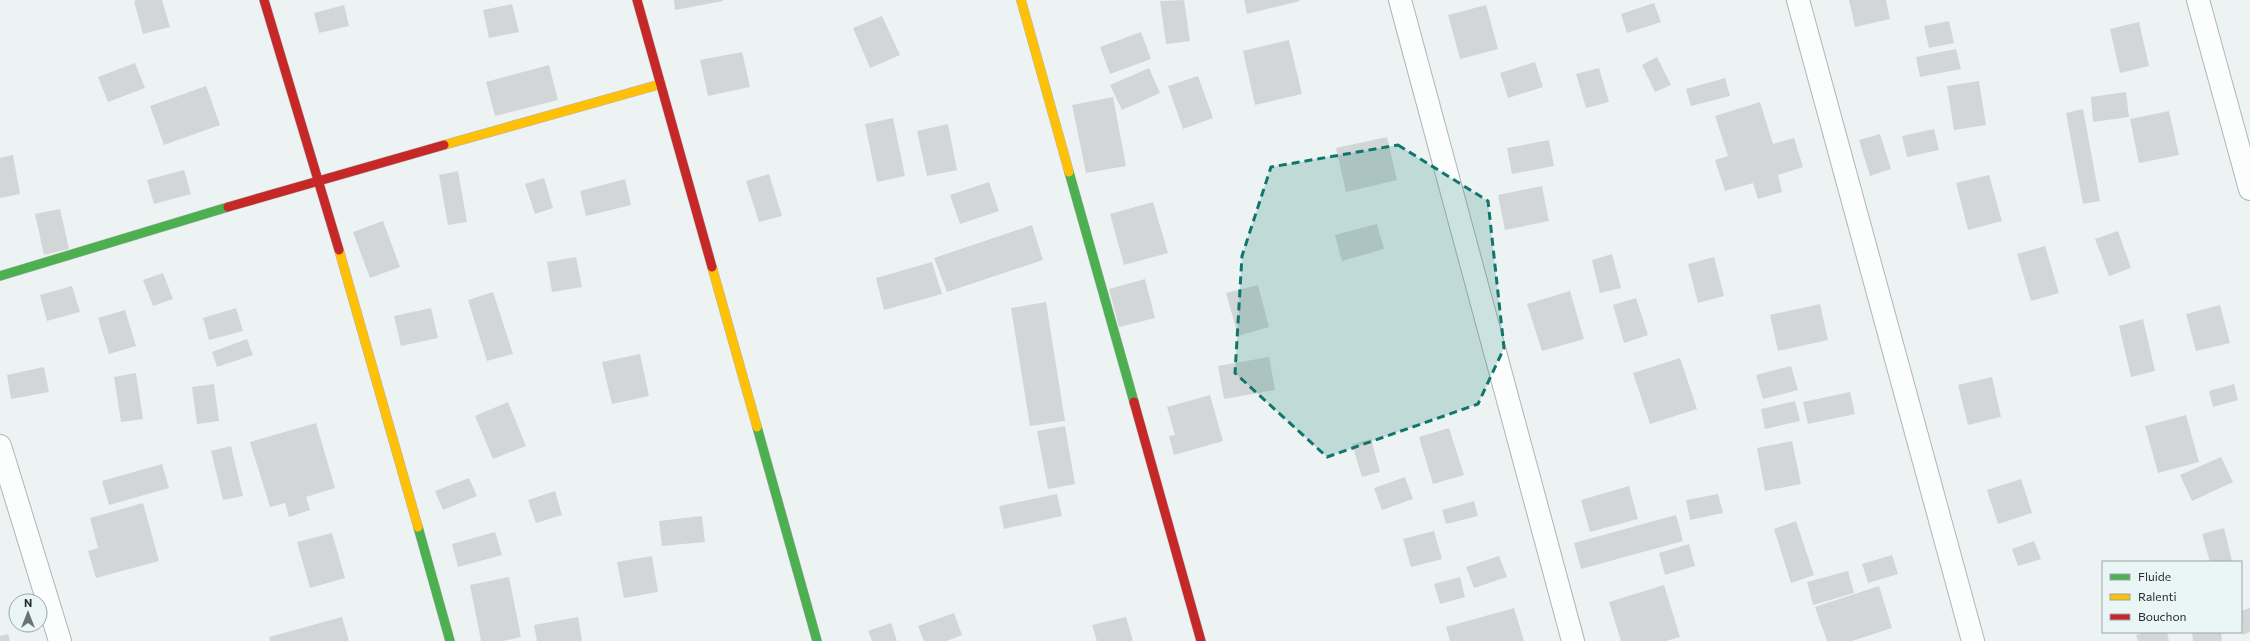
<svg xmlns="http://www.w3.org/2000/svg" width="2250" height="641" viewBox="0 0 2250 641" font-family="Commissioner,sans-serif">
	<rect width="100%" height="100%" fill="#edf3f3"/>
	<path fill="#d2d6d6" d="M 137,0 L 162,0 L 170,27 L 143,34 L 134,1 Z
		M 674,0 L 723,0 L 723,1 L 675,10 Z
		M 1184,0 L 1190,41 L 1166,44 L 1160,1 Z
		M 1244,0 L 1299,0 L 1300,1 L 1247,14 Z
		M 1849,0 L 1886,0 L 1890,19 L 1855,27 Z
		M 1654,3 L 1661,22 L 1627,33 L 1621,14 Z
		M 512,4 L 519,32 L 489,38 L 483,10 Z
		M 344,5 L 349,26 L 319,33 L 314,13 Z
		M 1486,5 L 1498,49 L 1460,59 L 1448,15 Z
		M 882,16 L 900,55 L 870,68 L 853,28 Z
		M 1949,21 L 1954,43 L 1929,48 L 1924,26 Z
		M 2139,22 L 2149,66 L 2120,73 L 2110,29 Z
		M 1141,32 L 1151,59 L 1110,74 L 1100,47 Z
		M 1289,40 L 1302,94 L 1255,105 L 1243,51 Z
		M 1956,49 L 1961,69 L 1920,77 L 1916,57 Z
		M 742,52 L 750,87 L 708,96 L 700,60 Z
		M 1657,57 L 1671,85 L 1655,92 L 1642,65 Z
		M 1535,62 L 1543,87 L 1508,98 L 1500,73 Z
		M 135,63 L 145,88 L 108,102 L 98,77 Z
		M 549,65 L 558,100 L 495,116 L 486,82 Z
		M 1149,68 L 1160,93 L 1122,110 L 1110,85 Z
		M 1599,68 L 1609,102 L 1586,108 L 1576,74 Z
		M 1198,76 L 1213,118 L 1183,129 L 1168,86 Z
		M 1725,78 L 1730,96 L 1691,106 L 1686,89 Z
		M 1979,81 L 1986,125 L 1954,130 L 1947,86 Z
		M 206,86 L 220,125 L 164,145 L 150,106 Z
		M 2126,92 L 2129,117 L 2093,122 L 2091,97 Z
		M 1113,97 L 1126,166 L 1086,173 L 1072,105 Z
		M 1760,102 L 1773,144 L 1794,138 L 1803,167 L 1778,175 L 1782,192 L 1758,199 L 1753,183 L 1725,191 L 1715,160 L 1728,156 L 1715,116 Z
		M 2083,109 L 2100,201 L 2083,204 L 2066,113 Z
		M 2169,111 L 2179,155 L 2139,163 L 2130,119 Z
		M 893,118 L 905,176 L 877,182 L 865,124 Z
		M 948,124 L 957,170 L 927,176 L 917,131 Z
		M 1934,129 L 1939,150 L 1907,157 L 1902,136 Z
		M 1880,134 L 1891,169 L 1870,176 L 1859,140 Z
		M 1387,137 L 1397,180 L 1346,192 L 1336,148 Z
		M 1549,140 L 1554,166 L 1512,174 L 1507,148 Z
		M 13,155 L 20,194 L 0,198 L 0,158 Z
		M 184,170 L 191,194 L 154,204 L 147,180 Z
		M 458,171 L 467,222 L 448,225 L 439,175 Z
		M 769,174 L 782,216 L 759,222 L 746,181 Z
		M 1989,175 L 2002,221 L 1968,230 L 1956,183 Z
		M 544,178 L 553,208 L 535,214 L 525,184 Z
		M 625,179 L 631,205 L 586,216 L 580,191 Z
		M 989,182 L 999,211 L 960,224 L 950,195 Z
		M 1542,186 L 1549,221 L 1505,230 L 1498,195 Z
		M 1153,202 L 1168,253 L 1124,265 L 1110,214 Z
		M 60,209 L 69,249 L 44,255 L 35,214 Z
		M 383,221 L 400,267 L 370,278 L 353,232 Z
		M 1377,224 L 1384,249 L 1342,261 L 1335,235 Z
		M 1032,225 L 1043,260 L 947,292 L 934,258 Z
		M 2118,231 L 2131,268 L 2109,276 L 2095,239 Z
		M 2045,246 L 2059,293 L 2031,301 L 2017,254 Z
		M 1612,254 L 1621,288 L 1600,293 L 1592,260 Z
		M 576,257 L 582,287 L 552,292 L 547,262 Z
		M 1714,257 L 1724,296 L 1698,303 L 1688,264 Z
		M 932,262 L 942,294 L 884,310 L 876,278 Z
		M 163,273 L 173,299 L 153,306 L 143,280 Z
		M 1145,279 L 1155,318 L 1119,327 L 1109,289 Z
		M 1258,285 L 1269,327 L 1238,336 L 1226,293 Z
		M 72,286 L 80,312 L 47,321 L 40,295 Z
		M 1570,291 L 1584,339 L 1542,351 L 1527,304 Z
		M 493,292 L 513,354 L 487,361 L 468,300 Z
		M 1636,298 L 1648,335 L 1624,343 L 1613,305 Z
		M 1046,302 L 1065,421 L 1030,426 L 1011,308 Z
		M 1820,304 L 1828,340 L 1778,351 L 1770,315 Z
		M 2220,305 L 2230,343 L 2196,351 L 2186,314 Z
		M 236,308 L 243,331 L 209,340 L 203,318 Z
		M 431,308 L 438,338 L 401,346 L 394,316 Z
		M 125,310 L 136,346 L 109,354 L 98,318 Z
		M 2143,319 L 2155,371 L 2131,377 L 2119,326 Z
		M 247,339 L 253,355 L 217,367 L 212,352 Z
		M 640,354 L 649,396 L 612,404 L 602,362 Z
		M 1269,357 L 1275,390 L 1224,399 L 1218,366 Z
		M 1680,358 L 1697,409 L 1650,424 L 1633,373 Z
		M 1791,366 L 1798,390 L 1763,399 L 1756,375 Z
		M 44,367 L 49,392 L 11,399 L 7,375 Z
		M 136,373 L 143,419 L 121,422 L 114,377 Z
		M 1992,377 L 2001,417 L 1968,425 L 1958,385 Z
		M 214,384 L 219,421 L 197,424 L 192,387 Z
		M 2234,384 L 2238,400 L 2213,407 L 2209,391 Z
		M 1850,392 L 1855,414 L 1808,424 L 1803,402 Z
		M 1210,395 L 1223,441 L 1174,455 L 1169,436 L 1175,435 L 1167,407 Z
		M 1795,401 L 1800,421 L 1765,429 L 1761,409 Z
		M 508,402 L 526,446 L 493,459 L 475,416 Z
		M 2186,415 L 2199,462 L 2158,473 L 2145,426 Z
		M 316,423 L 335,488 L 306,497 L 310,510 L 289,517 L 285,503 L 270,507 L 250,442 Z
		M 1065,426 L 1075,484 L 1048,489 L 1037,431 Z
		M 1449,428 L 1464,475 L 1433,484 L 1419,437 Z
		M 1371,439 L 1380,472 L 1362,477 L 1352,444 Z
		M 1792,441 L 1801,484 L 1765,491 L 1757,448 Z
		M 231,446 L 243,496 L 223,500 L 211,451 Z
		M 2221,457 L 2233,482 L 2192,501 L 2180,475 Z
		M 162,464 L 169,488 L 109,505 L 102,481 Z
		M 1405,477 L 1413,499 L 1382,510 L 1374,488 Z
		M 469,478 L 477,496 L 443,510 L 435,491 Z
		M 2021,479 L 2032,513 L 1998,524 L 1987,490 Z
		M 1629,486 L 1638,519 L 1590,532 L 1581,500 Z
		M 555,491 L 562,515 L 536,523 L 528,500 Z
		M 1057,494 L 1062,516 L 1004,529 L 999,506 Z
		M 1718,494 L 1723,513 L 1690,520 L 1686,500 Z
		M 1474,501 L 1478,516 L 1446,524 L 1442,510 Z
		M 143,503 L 159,561 L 96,578 L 88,551 L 98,548 L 90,518 Z
		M 1676,515 L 1683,541 L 1581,569 L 1574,543 Z
		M 702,516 L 705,542 L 662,546 L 659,521 Z
		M 1796,521 L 1814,575 L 1791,583 L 1774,529 Z
		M 2224,528 L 2232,561 L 2210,562 L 2202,534 Z
		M 1434,531 L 1442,559 L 1411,567 L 1403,539 Z
		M 495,532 L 502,555 L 458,567 L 452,544 Z
		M 332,533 L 345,578 L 310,588 L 297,542 Z
		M 2034,541 L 2041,559 L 2018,566 L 2012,549 Z
		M 1689,544 L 1695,566 L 1665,575 L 1659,553 Z
		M 1892,555 L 1898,574 L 1868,583 L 1862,564 Z
		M 652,556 L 658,592 L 624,598 L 617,562 Z
		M 1499,556 L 1507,577 L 1474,588 L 1466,567 Z
		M 1848,571 L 1854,593 L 1813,605 L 1807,582 Z
		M 509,577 L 521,637 L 503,641 L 481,641 L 470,585 Z
		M 1460,577 L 1465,597 L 1440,604 L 1434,584 Z
		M 1664,585 L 1680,637 L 1666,641 L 1621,641 L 1609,602 Z
		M 1879,586 L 1892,628 L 1852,641 L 1827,641 L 1815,607 Z
		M 1514,608 L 1524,641 L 1450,641 L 1446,627 Z
		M 2250,608 L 2250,632 L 2243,635 L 2241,611 Z
		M 954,613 L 962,635 L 947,641 L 924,641 L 918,626 Z
		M 342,617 L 349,641 L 270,641 L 269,637 Z
		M 578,617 L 582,641 L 537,641 L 534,625 Z
		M 1126,617 L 1133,641 L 1097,641 L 1092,625 Z
		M 891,623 L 897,641 L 872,641 L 868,631 Z
		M 2147,632 L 2167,632 L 2169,641 L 2138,641 L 2136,635 Z
		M 2192,632 L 2221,632 L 2222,641 L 2193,641 Z
		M 8,634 L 10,641 L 0,641 L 0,636 Z"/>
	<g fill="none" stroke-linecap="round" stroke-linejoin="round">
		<g stroke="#b1b5b5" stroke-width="24">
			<path id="street" d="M 1400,0 L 1573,641
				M 1798,0 L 1973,641
				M 2198,0 L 2250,189
				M 0,446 L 60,641"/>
		</g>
		<g stroke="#b1b5b5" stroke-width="10">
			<path id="fast" d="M 1069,172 L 1134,402
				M 0,276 L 228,207
				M 757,427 L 817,641
				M 418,527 L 450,641"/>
		</g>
		<g stroke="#b1b5b5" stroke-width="10">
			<path id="slow" d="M 1021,0 L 1069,172
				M 444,145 L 661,84
				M 339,250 L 418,527
				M 712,267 L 757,427"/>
		</g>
		<g stroke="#b1b5b5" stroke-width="10">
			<path id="jam" d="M 264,0 L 339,250
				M 637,0 L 712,267
				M 228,207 L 444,145
				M 1134,402 L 1201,641"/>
		</g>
		<use href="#street" stroke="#fcfdfd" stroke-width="22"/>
		<use href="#fast" stroke="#4caf50" stroke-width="9"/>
		<use href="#slow" stroke="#ffc107" stroke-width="9"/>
		<use href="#jam" stroke="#c62828" stroke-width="9"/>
	</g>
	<path fill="#0f766e" fill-opacity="0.2" stroke="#0f766e" stroke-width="3" stroke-dasharray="8 5" stroke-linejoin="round" d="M 1398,145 L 1488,201 L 1504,348 L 1478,404 L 1327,457 L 1235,373 L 1242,256 L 1271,167 Z"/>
	<rect x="2102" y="561" width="140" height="72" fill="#eaf5f6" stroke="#9ca4a5"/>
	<rect x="2110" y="574" width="20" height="6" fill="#4caf50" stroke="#9ca4a5"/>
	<text x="2138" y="581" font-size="12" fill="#272b2b">Fluide</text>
	<rect x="2110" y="594" width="20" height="6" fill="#ffc107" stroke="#9ca4a5"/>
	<text x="2138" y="601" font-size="12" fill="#272b2b">Ralenti</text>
	<rect x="2110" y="614" width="20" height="6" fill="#c62828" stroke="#9ca4a5"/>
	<text x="2138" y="621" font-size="12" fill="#272b2b">Bouchon</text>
	<g transform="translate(28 613)"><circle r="19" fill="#eaf5f6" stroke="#9ca4a5"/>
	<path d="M0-3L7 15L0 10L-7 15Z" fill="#6c7171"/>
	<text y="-6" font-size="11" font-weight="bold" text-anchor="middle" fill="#272b2b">N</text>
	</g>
</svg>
